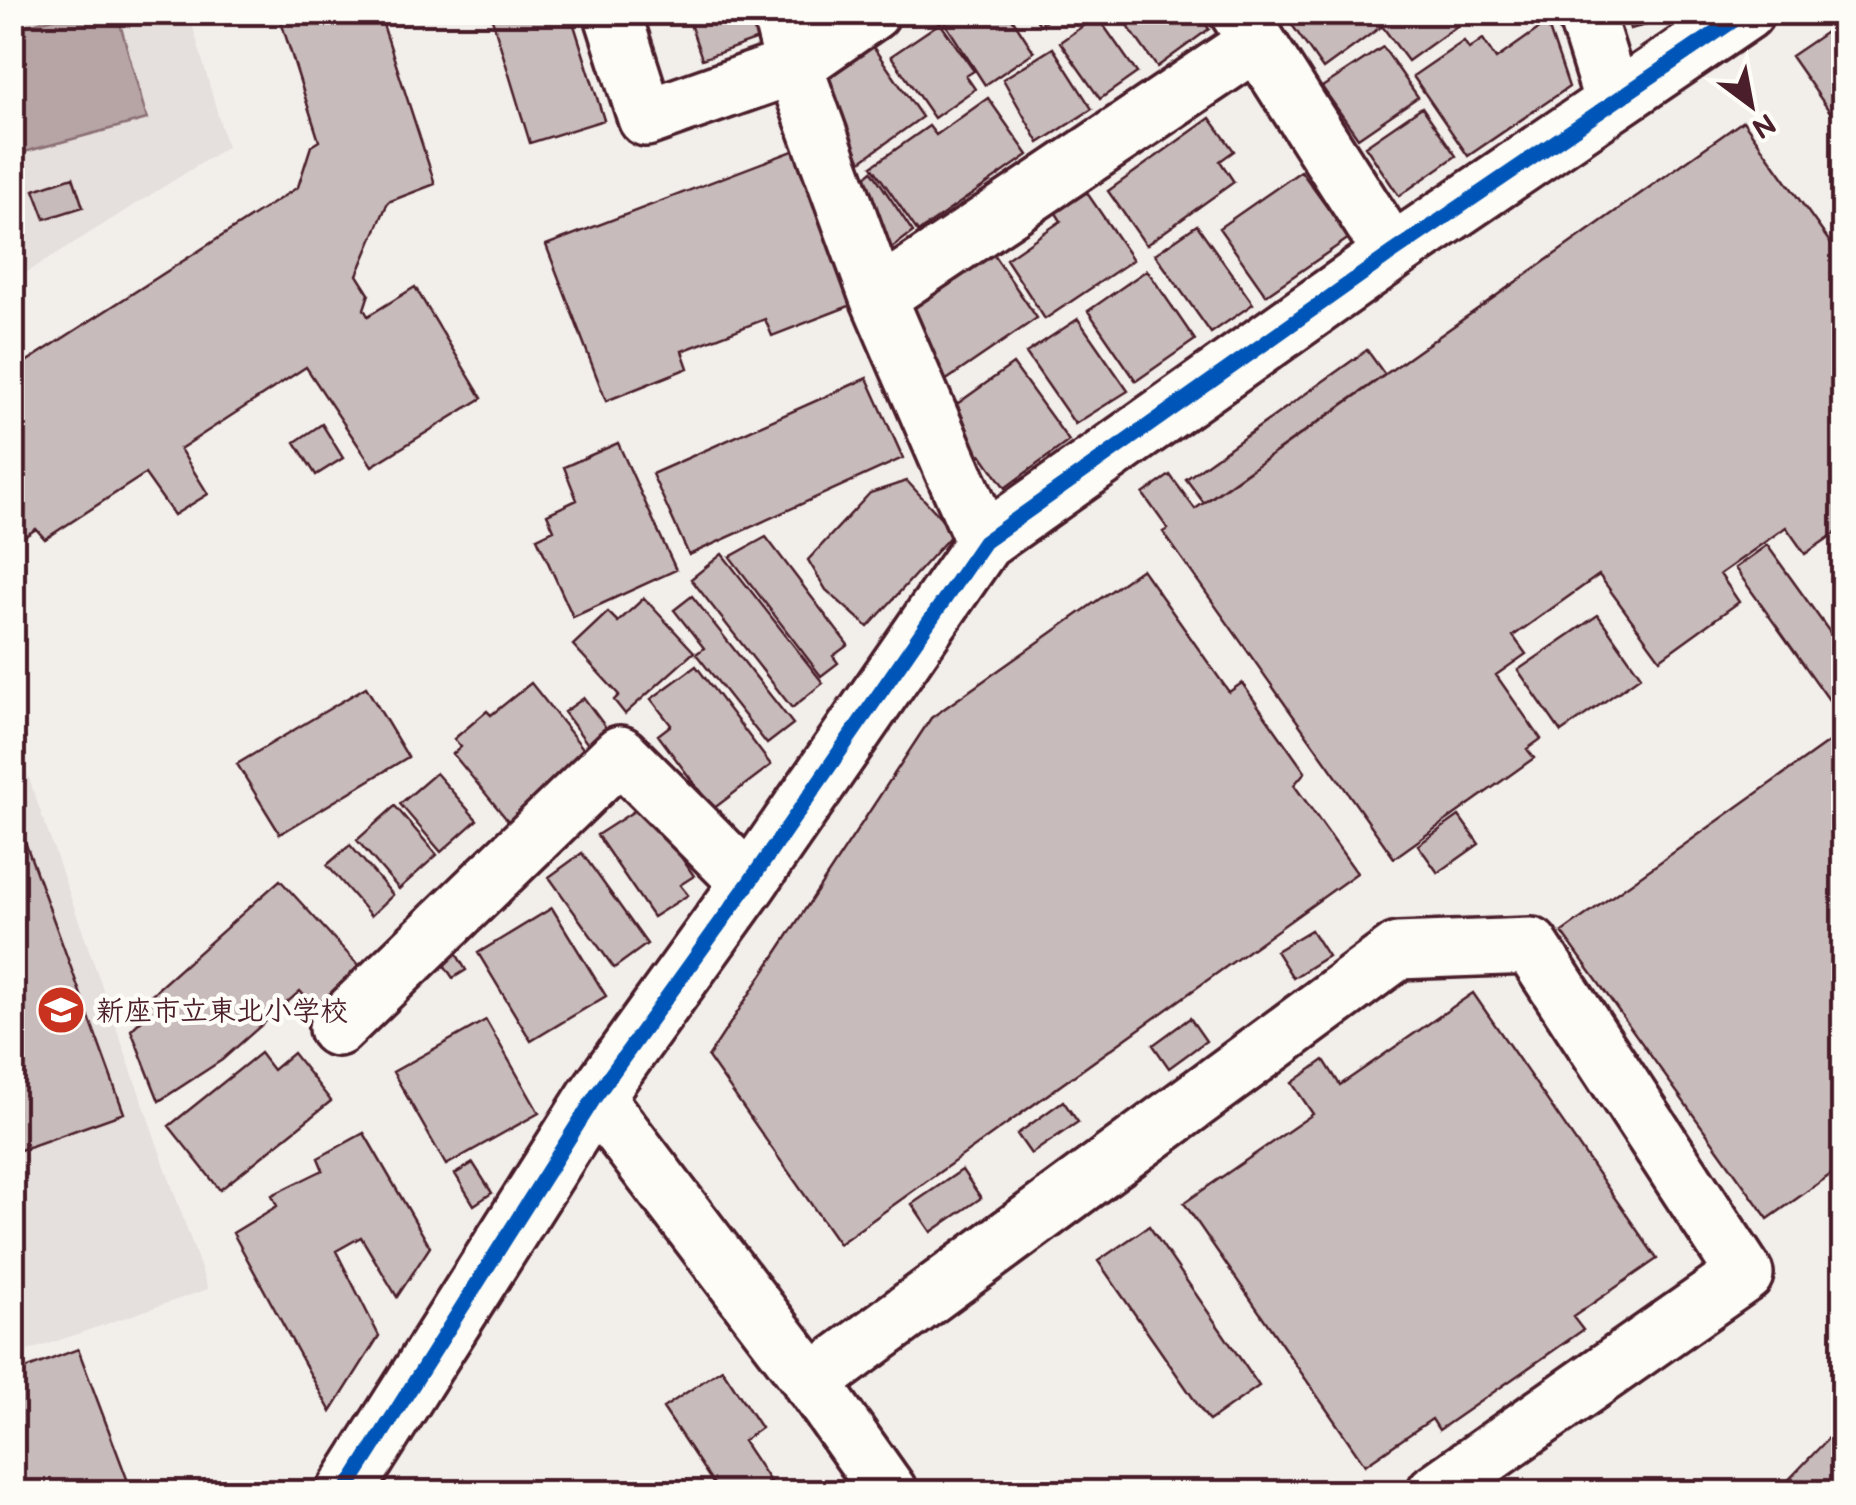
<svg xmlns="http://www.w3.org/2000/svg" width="1856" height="1505" viewBox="0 0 1856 1505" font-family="'Balsamiq Sans','Klee One',sans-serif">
	<rect width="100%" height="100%" fill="#f2efeb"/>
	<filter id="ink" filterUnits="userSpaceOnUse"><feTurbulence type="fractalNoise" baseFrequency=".01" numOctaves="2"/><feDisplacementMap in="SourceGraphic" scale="20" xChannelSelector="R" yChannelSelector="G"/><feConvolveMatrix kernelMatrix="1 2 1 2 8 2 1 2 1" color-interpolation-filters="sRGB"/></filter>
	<g filter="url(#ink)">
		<path fill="#e5dfdd" d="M 13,13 L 189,13 L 227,147 L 13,281 Z
			M 12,730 L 208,1289 L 13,1356 L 12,1356 Z"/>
		<path fill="#b7a5a6" stroke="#8b6f75" stroke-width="2.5" d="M 76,12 L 117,13 L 147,119 L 13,155 L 13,29 Z"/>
		<path fill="#c8bbbb" stroke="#4a1f2b" stroke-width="2.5" d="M 278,12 L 379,12 L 435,184 L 388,202 L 357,275 L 369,294 L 364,309 L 368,316 L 415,287 L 482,398 L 372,466 L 306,367 L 180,449 L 208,494 L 174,515 L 145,474 L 45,539 L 36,529 L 12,545 L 12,371 L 298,187 L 311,146 L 319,141 Z
			M 490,12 L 570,12 L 604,120 L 530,143 Z
			M 686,12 L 756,12 L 764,37 L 702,59 Z
			M 962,12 L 1008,12 L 1034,52 L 985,85 L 945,23 Z
			M 1031,12 L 1058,12 L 1040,25 Z
			M 1144,12 L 1197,12 L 1209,29 L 1157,67 L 1127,25 Z
			M 1283,12 L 1447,12 L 1457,26 L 1408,61 L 1382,26 L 1323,69 Z
			M 1602,12 L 1682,12 L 1683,16 L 1630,29 L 1627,16 L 1605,23 Z
			M 1097,16 L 1137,73 L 1100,99 L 1060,42 Z
			M 1844,20 L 1844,132 L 1791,56 Z
			M 940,23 L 974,71 L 966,76 L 975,89 L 934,118 L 891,56 Z
			M 1547,23 L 1569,87 L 1468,156 L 1413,76 L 1464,41 L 1469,49 L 1483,39 L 1496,59 Z
			M 873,47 L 922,117 L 861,161 L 834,122 L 843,115 L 820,84 Z
			M 1383,47 L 1418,97 L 1358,138 L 1322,87 Z
			M 1053,48 L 1092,109 L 1039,143 L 1003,79 Z
			M 988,98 L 1028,155 L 918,232 L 872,166 L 929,126 L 936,135 Z
			M 1422,107 L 1456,156 L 1399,196 L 1365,146 Z
			M 1210,118 L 1234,151 L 1220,161 L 1234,182 L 1146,245 L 1108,191 Z
			M 1743,121 L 1844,262 L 1844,527 L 1805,554 L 1786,527 L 1720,574 L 1739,602 L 1660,659 L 1599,575 L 1513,636 L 1526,654 L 1496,675 L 1541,739 L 1527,749 L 1534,758 L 1394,858 L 1163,532 L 1168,529 L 1143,494 L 1170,475 L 1195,509 Z
			M 798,149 L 857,303 L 772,336 L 765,319 L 682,351 L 688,368 L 606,401 L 546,245 Z
			M 872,171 L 913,232 L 881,256 L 858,183 Z
			M 1301,171 L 1349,238 L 1266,295 L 1219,228 Z
			M 73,177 L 83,207 L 45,219 L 34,190 Z
			M 1085,190 L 1133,260 L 1045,319 L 1006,259 L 1061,221 L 1054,210 Z
			M 12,217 L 25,254 L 12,258 Z
			M 1197,225 L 1253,304 L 1211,333 L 1155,254 Z
			M 993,254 L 1037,318 L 945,381 L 926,353 L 932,349 L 907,312 Z
			M 1147,270 L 1195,340 L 1136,381 L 1088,311 Z
			M 1078,319 L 1128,391 L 1075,424 L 1026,353 Z
			M 1367,350 L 1385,375 L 1204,503 L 1186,479 Z
			M 1013,364 L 1069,441 L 1005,488 L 981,454 L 970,461 L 959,440 L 969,433 L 957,404 Z
			M 867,378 L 903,458 L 689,555 L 652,474 Z
			M 322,424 L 343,458 L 316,475 L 295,442 Z
			M 618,443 L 676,570 L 573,617 L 537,538 L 554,530 L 547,514 L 577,500 L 564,467 Z
			M 907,481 L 954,532 L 868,627 L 826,590 L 808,560 L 870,493 Z
			M 766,537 L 848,645 L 833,656 L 838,663 L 821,676 L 730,557 Z
			M 1767,545 L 1844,652 L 1844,721 L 1735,568 Z
			M 722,554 L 823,683 L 792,708 L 691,579 Z
			M 1142,569 L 1229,692 L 1242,683 L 1305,772 L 1294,785 L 1357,873 L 839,1244 L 708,1057 L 931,718 Z
			M 692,596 L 793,724 L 767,744 L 696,654 L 704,648 L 674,610 Z
			M 644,598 L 694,652 L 625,714 L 614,700 L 619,695 L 573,645 L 608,612 L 618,622 Z
			M 1598,615 L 1641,676 L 1561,732 L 1518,670 Z
			M 696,666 L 771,765 L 713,809 L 658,735 L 671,725 L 651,699 Z
			M 531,683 L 590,757 L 509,822 L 453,754 L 461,747 L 454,739 L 487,711 L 491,715 Z
			M 366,687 L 408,757 L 280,834 L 237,764 Z
			M 584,698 L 613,737 L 593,751 L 564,712 Z
			M 1844,731 L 1844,1165 L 1768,1219 L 1562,932 Z
			M 436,773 L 477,820 L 441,852 L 400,804 Z
			M 645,804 L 694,876 L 680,885 L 688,895 L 653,917 L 597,835 Z
			M 12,806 L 124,1113 L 12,1153 Z
			M 395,806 L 437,855 L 399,889 L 357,840 Z
			M 1459,816 L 1479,844 L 1438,873 L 1418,845 Z
			M 350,845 L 393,895 L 371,916 L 327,865 Z
			M 582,853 L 647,944 L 614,968 L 549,877 Z
			M 280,880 L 359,966 L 315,1008 L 300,991 L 222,1060 L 159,1101 L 131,1030 L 150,1012 L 144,1001 Z
			M 552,908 L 606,996 L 531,1041 L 478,953 Z
			M 1311,930 L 1328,956 L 1293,978 L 1276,951 Z
			M 454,950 L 466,970 L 453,978 L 440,959 Z
			M 1473,993 L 1657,1259 L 1573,1317 L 1583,1330 L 1439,1430 L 1432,1419 L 1365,1465 L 1184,1203 L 1313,1114 L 1292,1083 L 1324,1060 L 1340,1085 Z
			M 1190,1018 L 1206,1041 L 1169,1068 L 1153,1045 Z
			M 486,1020 L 539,1113 L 446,1165 L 393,1072 Z
			M 260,1053 L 273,1070 L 293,1053 L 331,1101 L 220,1190 L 169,1126 Z
			M 1063,1101 L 1078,1122 L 1031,1154 L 1017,1134 Z
			M 364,1133 L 430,1247 L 397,1297 L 361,1237 L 336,1251 L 379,1336 L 331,1412 L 233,1233 L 277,1206 L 272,1195 L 323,1170 L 318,1158 Z
			M 473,1163 L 492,1193 L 474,1205 L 455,1174 Z
			M 962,1170 L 981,1198 L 931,1232 L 912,1204 Z
			M 1149,1226 L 1259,1386 L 1209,1421 L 1098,1261 Z
			M 78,1349 L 132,1492 L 24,1492 L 12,1463 L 12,1374 Z
			M 722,1369 L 761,1428 L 743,1441 L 777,1492 L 719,1492 L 663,1408 Z
			M 1844,1422 L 1844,1492 L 1777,1492 Z"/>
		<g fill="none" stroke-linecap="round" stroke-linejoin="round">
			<g stroke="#4a1f2b" stroke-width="62">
				<path id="minor" d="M 612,12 L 646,118 L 794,66 L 878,297 L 984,542
					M 780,12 L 794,66 L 872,12
					M 1238,12 L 1392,253
					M 1585,12 L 1613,102
					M 878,297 L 1257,42
					M 337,1028 L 620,754 L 749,883
					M 595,1097 L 805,1373 L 889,1492
					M 811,1383 L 1398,951 L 1531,946 L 1745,1274 L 1435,1492
					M 345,1492 L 595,1097 L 749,883 L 984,542 L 1392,253 L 1746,12"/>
			</g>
			<use href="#minor" stroke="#fdfcf7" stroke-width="55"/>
			<g stroke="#fdfcf7" stroke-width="21">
				<path id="cycleway" d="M 345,1492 L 595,1097 L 749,883 L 984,542 L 1392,253 L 1746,12"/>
			</g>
			<use href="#cycleway" stroke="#0057b8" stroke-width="15"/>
		</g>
	</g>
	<defs>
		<g id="school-disc" transform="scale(2.5)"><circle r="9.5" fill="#c8321e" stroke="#fdfcf7"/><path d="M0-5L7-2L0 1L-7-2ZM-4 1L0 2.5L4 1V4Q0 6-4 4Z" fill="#fff"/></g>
	</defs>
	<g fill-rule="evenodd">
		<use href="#school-disc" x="61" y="1010"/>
	</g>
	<g text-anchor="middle" stroke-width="9" stroke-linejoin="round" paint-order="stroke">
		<g font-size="28" font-weight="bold" fill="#4a1f2b" stroke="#fdfcf7" text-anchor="start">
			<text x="96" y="1020">新座市立東北小学校</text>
		</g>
	</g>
	<rect width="1856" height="1505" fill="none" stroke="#fdfcf7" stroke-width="50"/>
	<rect x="25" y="25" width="1806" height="1455" fill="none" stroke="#4a1f2b" stroke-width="4" filter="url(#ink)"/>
	<g transform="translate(1751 105) rotate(148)" stroke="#fdfcf7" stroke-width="8" paint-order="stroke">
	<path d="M0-8L18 38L0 25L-18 38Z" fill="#4a1f2b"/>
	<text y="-15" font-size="28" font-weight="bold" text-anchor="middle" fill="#4a1f2b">N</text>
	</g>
</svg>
